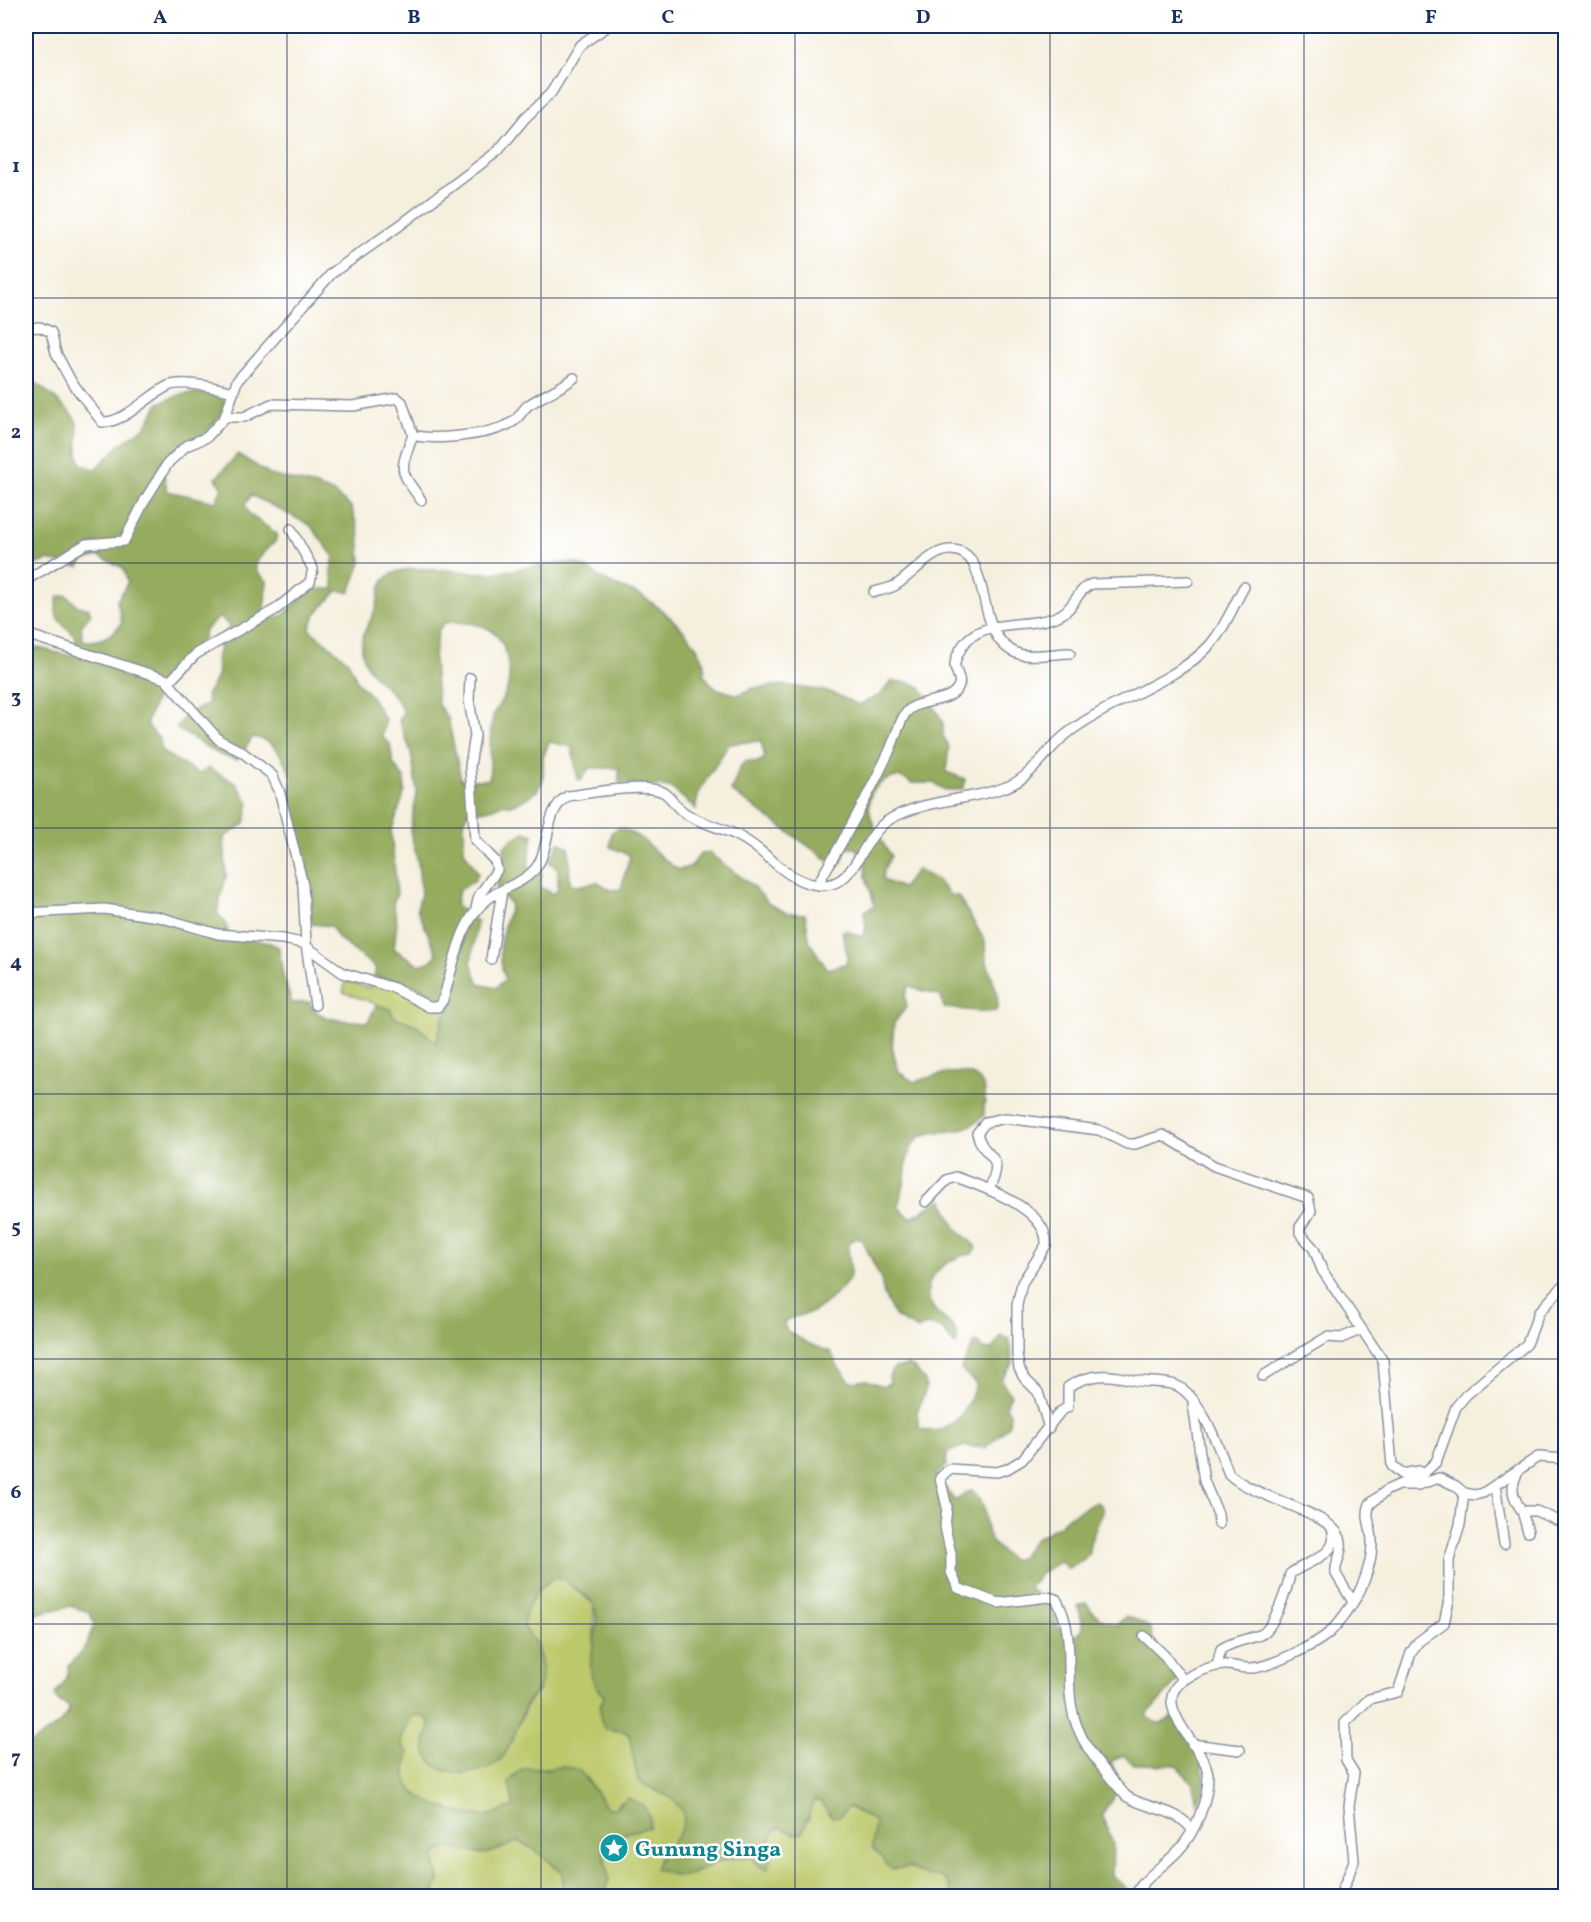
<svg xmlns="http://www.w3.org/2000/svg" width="1591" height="1922" viewBox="0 0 1591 1922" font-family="Vollkorn,serif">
	<rect width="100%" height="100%" fill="#fff"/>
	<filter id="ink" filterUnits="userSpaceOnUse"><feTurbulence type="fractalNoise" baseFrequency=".0167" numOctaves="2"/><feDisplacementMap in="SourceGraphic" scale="12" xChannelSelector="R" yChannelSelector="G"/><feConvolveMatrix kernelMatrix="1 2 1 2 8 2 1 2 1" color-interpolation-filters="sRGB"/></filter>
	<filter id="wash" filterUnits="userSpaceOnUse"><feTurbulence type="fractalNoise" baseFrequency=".008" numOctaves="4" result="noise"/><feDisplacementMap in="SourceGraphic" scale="24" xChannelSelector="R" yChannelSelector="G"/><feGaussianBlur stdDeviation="1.35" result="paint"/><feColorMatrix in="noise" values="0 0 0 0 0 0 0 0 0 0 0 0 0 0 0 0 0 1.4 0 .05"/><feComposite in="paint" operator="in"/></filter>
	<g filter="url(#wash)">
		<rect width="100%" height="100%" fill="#f5efdd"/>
		<path fill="#bcc86a" stroke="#6c7c64" stroke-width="1.5" d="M 374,976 C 396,981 440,987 452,1008 L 444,1016 L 436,1043 L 416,1025 L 394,1017 L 390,1009 L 343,992 L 346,981 L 369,988 Z
			M 559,1577 L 566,1580 C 574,1591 585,1595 594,1605 L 594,1682 L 604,1697 L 600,1706 L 614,1731 L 621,1730 L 629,1734 L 638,1781 L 671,1798 L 683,1811 C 687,1832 671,1846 658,1860 L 691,1875 C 719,1860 741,1851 772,1861 C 770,1847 766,1835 780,1827 L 794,1834 L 809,1819 L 809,1807 L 814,1800 L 822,1802 L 829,1815 L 848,1806 L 875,1821 L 872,1848 L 883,1858 L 886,1865 L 893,1869 L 909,1867 L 925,1875 L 942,1877 L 951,1888 L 951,1896 L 602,1896 L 609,1880 L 603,1850 L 605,1843 L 611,1837 L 649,1827 L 621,1801 L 615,1808 L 607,1808 L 585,1776 L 563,1766 C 546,1773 528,1764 513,1776 L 514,1807 C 507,1810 499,1813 492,1815 C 470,1819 418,1804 408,1784 C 403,1774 407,1762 408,1752 L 402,1747 L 402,1738 L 412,1716 C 422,1714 426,1716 431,1726 L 426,1740 L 429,1757 L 499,1760 L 509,1747 L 528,1702 L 539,1690 L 542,1677 L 536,1645 L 523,1625 C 526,1604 537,1585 559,1577 Z
			M 518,1841 L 532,1848 L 562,1871 L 564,1896 L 433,1896 L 439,1880 L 434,1857 C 450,1837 467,1857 487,1853 C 497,1851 508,1845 518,1841 Z"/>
		<path fill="#95ac5e" stroke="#586e5e" stroke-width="1.5" fill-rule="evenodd" d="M 26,374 C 37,385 73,410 77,423 C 80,438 74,451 82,465 L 95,469 L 122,443 L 145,427 L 159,403 L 180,395 L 200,392 L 225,399 C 227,423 181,452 163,468 L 167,491 L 216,502 L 222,488 L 216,478 L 238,454 L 270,475 L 316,486 L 332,492 L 351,507 L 359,532 L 361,563 L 350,592 L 337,591 L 316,614 L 309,629 L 348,661 L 358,683 L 371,696 L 385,720 L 382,737 L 390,744 L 393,763 L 404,778 L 405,791 L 391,832 L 397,893 L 393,904 L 397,921 L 394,949 L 420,965 L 431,961 L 437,954 L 417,909 L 421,894 L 418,862 L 410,831 L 417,791 L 411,752 L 399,720 L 403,713 C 395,685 365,679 362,650 C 360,632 371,623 376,608 C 379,599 378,589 383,582 C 399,557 463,575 488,573 C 511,572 553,560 574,563 C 587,566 598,577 610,583 C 620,588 633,591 643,597 C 664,610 711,649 704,675 L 715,688 L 738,695 L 753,688 L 785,685 L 830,692 L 859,705 L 880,695 L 892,681 L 912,683 L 920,687 L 933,704 L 943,723 L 943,736 L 949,747 L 946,772 L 965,779 L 963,789 L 947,791 L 934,783 L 911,783 C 896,768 870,785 869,803 C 868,820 882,842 891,856 L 883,871 L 883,880 L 902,888 L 917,870 L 936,879 L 950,895 L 958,896 L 985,941 L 986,959 L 997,992 L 998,1007 L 996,1011 C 981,1014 960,1008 944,1008 L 941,996 L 908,986 L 905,998 L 907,1006 L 894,1023 L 892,1048 L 899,1072 L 914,1082 C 933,1076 973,1062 984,1087 C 987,1094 983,1107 984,1116 C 949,1150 908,1106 905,1180 C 904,1190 898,1197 899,1208 L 911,1218 L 942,1199 L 956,1228 L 976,1247 L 972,1254 C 947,1257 914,1281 934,1309 C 942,1320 960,1325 957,1343 L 954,1345 L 942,1328 L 926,1325 L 918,1330 L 895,1317 L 884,1295 L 881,1279 L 862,1240 L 856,1238 L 849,1242 C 846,1253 852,1264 850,1275 C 847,1287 824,1305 814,1311 C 804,1316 792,1315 784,1322 L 786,1330 L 807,1343 L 831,1352 L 838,1367 L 851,1382 L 866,1380 L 883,1386 L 890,1383 L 889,1376 L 893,1369 L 907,1365 L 914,1368 L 925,1381 L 926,1389 L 917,1412 L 919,1428 C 951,1440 967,1410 976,1384 L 961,1369 L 974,1343 L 978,1342 L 983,1349 L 991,1350 L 1002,1336 L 1009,1339 L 1013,1363 L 1001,1380 L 1011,1395 L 1006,1406 L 1010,1414 L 1009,1426 L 985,1448 L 964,1446 L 947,1453 L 946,1466 L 936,1475 L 955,1501 L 972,1490 C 987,1503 983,1514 987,1530 C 989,1543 1002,1553 1012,1560 L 1019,1558 L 1036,1538 L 1057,1527 L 1069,1516 L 1096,1502 L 1101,1505 L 1103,1510 L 1090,1543 L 1089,1553 L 1083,1560 L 1068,1568 L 1060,1561 L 1039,1575 L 1035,1582 L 1030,1585 L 1030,1589 L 1052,1605 L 1058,1627 L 1067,1638 C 1089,1634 1082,1622 1078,1606 L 1086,1603 C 1095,1616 1102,1620 1117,1625 L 1125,1617 C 1136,1618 1143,1622 1151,1629 L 1152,1637 L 1179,1679 L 1146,1716 C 1163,1731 1163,1719 1173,1717 C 1188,1741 1219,1774 1197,1803 L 1193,1784 L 1176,1765 L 1133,1764 L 1123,1755 L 1111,1762 L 1121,1785 C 1116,1797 1107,1803 1102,1816 L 1113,1844 L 1112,1875 L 1132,1894 L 1131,1896 L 951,1896 L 951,1888 L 942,1877 L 925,1875 L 909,1867 L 893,1869 L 886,1865 L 883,1858 L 872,1848 L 875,1821 L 848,1807 L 840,1816 L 832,1817 L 822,1802 L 814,1800 L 802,1833 L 794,1834 L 780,1827 C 762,1837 775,1854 767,1870 L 754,1862 L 751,1855 C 741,1858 728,1857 718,1861 C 685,1874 692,1883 655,1869 C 661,1847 688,1837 683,1811 L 671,1798 L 638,1781 L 629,1734 L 621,1730 L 606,1729 C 598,1719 599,1708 604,1697 C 601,1690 594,1684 592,1677 C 586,1654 603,1628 594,1605 C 589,1594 573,1590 566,1580 C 542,1572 526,1606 523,1625 C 526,1633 532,1637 536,1644 C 540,1652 542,1667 542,1676 C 542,1690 533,1693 527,1703 C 516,1722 514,1750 495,1764 C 476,1777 429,1779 425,1748 C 424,1740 428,1732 431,1725 C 426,1716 422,1714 412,1716 L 402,1738 L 402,1746 L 408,1752 C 407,1762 403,1774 408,1784 C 418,1804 470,1819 492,1815 C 499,1813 506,1810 514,1807 L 509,1783 L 520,1770 L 529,1768 L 546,1770 L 563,1766 L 579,1770 L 607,1808 L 615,1808 L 628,1798 L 643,1805 L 650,1819 L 649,1827 L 611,1837 L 605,1843 L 603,1850 L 609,1880 L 602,1896 L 564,1896 L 562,1871 L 532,1848 L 518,1841 C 508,1845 497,1851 487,1853 C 467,1857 450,1837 434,1857 L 439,1880 L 433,1896 L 26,1896 L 26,1747 L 62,1722 L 70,1707 L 58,1701 L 55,1694 L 67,1678 L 69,1666 L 87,1645 L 94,1623 L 89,1612 L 70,1606 L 26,1616 L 26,645 L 71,656 L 77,639 C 63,619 51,625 58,597 L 66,595 L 78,606 L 89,609 L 91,613 L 81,627 L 83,640 C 98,644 114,635 122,622 L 117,601 L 128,582 L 123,568 L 99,556 L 83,560 L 79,567 L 48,560 L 38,564 L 30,561 L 26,564 ZM 251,495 L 310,525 L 334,557 L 331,570 L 334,589 L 312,589 L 283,615 L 268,620 L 264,609 L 267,581 L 257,572 L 255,564 L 268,547 L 275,542 L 277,534 L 249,514 L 245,505 ZM 220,617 L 230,627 L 216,640 L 220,649 L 216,659 C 221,675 215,682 206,695 L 208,704 L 186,714 L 176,728 L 220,755 L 237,760 L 253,737 C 278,741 282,758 293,779 L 286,801 L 304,869 L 312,924 L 331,926 L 339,939 L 376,968 L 374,976 C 396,981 440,987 452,1008 L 444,1016 L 436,1043 L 416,1025 L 394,1017 L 390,1009 L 376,1005 L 368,1022 C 349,1020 316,1023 310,1002 L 292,1003 L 283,976 L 279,947 L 270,943 L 229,935 L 225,922 L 217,913 L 226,875 L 224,837 L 245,824 L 249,803 L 236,783 L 209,768 L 199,774 L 162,752 L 160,740 L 146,724 L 166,673 L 203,639 L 205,630 ZM 453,622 C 463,622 481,624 489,629 C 507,639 513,675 506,692 C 502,703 494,708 492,720 C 489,739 491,760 489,780 L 461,780 L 448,718 L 438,705 L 435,679 L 434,655 L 439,629 L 444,623 ZM 761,741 L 765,758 L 758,762 L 746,761 L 740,767 L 731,791 L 835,865 L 842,862 L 846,848 L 856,848 L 865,861 L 866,877 L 875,906 L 864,911 L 866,930 L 861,937 L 846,930 L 842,932 L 848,957 L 845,964 L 827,969 L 810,943 L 805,914 L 787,913 L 769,904 L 753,886 L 709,853 L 700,854 L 692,866 L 679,870 C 654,856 647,835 618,828 L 611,833 L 610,847 L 630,855 L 621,889 L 611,890 L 598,882 L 577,886 L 570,883 L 569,848 L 559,842 L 549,862 L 558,869 L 558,889 L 554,894 L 540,887 L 542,873 L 528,866 L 533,835 L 525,832 L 512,839 L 504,847 L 504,864 L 496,887 L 511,905 C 501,932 496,951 505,979 L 496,988 L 479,984 L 471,963 L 477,921 L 456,905 L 459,890 L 474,881 L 478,873 L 464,851 L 464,822 L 467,813 L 491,809 L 502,804 L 510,805 L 520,802 L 537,791 L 543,780 L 543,758 L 549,742 L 572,747 L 578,780 L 582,779 L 589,768 L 619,768 L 619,783 L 670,787 L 696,809 C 696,785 719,766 728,744 Z"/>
	</g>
	<g filter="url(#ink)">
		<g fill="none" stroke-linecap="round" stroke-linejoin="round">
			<g stroke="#888f9e" stroke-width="12">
				<path id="minor" d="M 26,328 L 40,327 L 51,332 L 56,353 L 71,381 L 102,422 C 123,424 149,395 168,386 C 182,380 218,388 234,392
					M 225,417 L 244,417 L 271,404 L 353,406 L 397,398 L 402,402 L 413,435 C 435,441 495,435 514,421 C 520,417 523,408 530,404 C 545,394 560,389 574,378
					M 413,435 C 400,471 398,468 421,500
					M 26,580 L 86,544 L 124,541 L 145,500 L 168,463 L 186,446 L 207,437 L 225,417 L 237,381 L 332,273 L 399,226 L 498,151 L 525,118 L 551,93 L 580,45 L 608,26
					M 874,592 C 882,590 889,589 896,585 C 912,575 931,550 950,550 C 996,549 970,638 1019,654 C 1033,658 1055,653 1070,653
					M 26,634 L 165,679 L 219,740 L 242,752 L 272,775 L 279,790 L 303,885 L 306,944 L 315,1005
					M 470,678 L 469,700 L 475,735 L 470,766 L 475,840 L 495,861 L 497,870 L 479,896 L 476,908
					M 169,682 L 196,654 L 275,610 L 310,582 L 313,569 L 291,529
					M 817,885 C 842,843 866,800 887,756 C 894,743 897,727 905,714 C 917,697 946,705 957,689 C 963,681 957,675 955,667 C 954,658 964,641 972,636 C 997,619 1034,628 1060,615 C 1075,608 1077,589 1092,584 L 1188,581
					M 26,913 L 104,909 L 159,917 L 218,934 L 283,939 L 306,944
					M 307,947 L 343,973 L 394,988 L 429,1007 L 438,1007 L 443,1000 C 453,968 460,918 489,898 C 505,886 526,883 538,865 C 551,844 544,810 568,796 C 591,793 643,783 663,792 C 671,796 675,806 682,811 C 699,824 722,827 740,837 C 768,851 786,883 820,885 C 858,888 860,835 892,818 C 927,799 969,801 1006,787 C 1030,779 1044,753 1063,737 C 1104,702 1172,685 1209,646 C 1224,630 1233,606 1244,587
					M 491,959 L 502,891
					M 989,1190 C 1007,1150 984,1162 977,1133 L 986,1122 L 1006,1118 L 1099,1130 L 1127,1144 L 1135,1144 L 1163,1135 L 1214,1166 L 1308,1198 L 1311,1211 L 1300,1227 L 1300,1233 L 1314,1249 L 1322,1270 L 1383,1361 L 1392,1466 L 1402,1474 L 1419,1471
					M 926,1202 L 947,1180 L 956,1177 C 983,1187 1049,1209 1046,1245 L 1022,1283 L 1017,1305 L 1017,1354 L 1019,1368 L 1024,1378 L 1038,1392 L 1049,1428
					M 1263,1376 L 1327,1337 L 1341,1338 L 1360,1330
					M 1193,1404 L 1204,1481 L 1218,1514 L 1219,1524
					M 1519,1469 C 1510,1487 1511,1495 1522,1511 L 1536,1511 L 1566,1524
					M 1495,1485 L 1504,1544
					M 1464,1493 L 1475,1495 L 1483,1493 L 1538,1457 L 1566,1459
					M 1522,1511 L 1528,1532
					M 1144,1636 L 1165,1656 L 1183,1680
					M 1217,1666 L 1221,1649 C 1234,1641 1246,1640 1260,1635 C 1273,1631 1288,1587 1290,1574 C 1305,1561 1344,1556 1331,1526
					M 1192,1744 L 1240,1750
					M 1192,1830 C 1178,1808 1147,1810 1126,1796 C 1102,1768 1076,1741 1071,1703 C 1066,1668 1075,1631 1056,1599 L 1048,1597 L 998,1603 L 958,1588 L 951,1572 L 951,1554 L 945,1527 L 947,1507 L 940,1478 L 949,1469 L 997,1472 L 1007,1469 L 1022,1460 L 1060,1412 L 1068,1407 L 1068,1387 C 1090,1373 1108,1374 1133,1380 C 1147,1383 1162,1381 1175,1385 C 1201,1395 1219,1449 1229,1474 C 1254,1499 1337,1512 1341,1542 C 1343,1554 1334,1563 1336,1574 L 1353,1602
					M 1135,1896 C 1143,1878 1164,1866 1178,1851 C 1195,1833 1208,1801 1208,1776 C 1208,1751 1157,1713 1176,1687 C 1184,1676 1212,1665 1225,1665 C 1234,1665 1243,1669 1252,1668 C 1270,1667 1317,1644 1330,1632 C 1340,1622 1350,1608 1357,1596 C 1365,1582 1372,1559 1372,1544 C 1373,1529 1364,1518 1370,1504 L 1387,1490 L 1423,1474 L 1436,1462 L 1456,1407 L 1466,1395 L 1527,1344 L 1539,1312 L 1566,1283
					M 1340,1896 L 1354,1861 L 1349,1806 L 1354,1773 L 1346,1760 L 1345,1723 L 1369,1699 L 1398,1692 L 1411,1653 L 1418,1642 L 1444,1623 L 1449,1600 L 1449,1560 L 1460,1525 L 1464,1493 L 1456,1486 L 1439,1478 L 1418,1485 L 1401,1485"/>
			</g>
			<use href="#minor" stroke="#fff" stroke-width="9"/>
		</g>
	</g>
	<path fill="none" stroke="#1b2f5e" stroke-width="1.5" stroke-opacity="0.55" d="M 287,26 L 287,1896M 541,26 L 541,1896M 795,26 L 795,1896M 1050,26 L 1050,1896M 1304,26 L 1304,1896M 26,298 L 1566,298M 26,563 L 1566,563M 26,828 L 1566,828M 26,1094 L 1566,1094M 26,1359 L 1566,1359M 26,1624 L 1566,1624"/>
	<defs>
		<g id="sight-disc" transform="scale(1.5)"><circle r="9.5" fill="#0f9aa8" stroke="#fff"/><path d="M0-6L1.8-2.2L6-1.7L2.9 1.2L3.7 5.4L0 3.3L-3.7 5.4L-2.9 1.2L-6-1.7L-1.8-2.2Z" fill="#fff"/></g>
	</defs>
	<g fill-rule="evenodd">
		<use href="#sight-disc" x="614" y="1848"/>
	</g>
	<g text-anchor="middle" stroke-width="5" stroke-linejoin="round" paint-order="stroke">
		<g font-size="22" font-weight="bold" fill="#0d838f" stroke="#fff" text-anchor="start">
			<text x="635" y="1856">Gunung Singa</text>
		</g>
	</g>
	<rect width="1591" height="1922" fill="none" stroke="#fff" stroke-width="66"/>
	<rect x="33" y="33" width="1525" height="1856" fill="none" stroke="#1b2f5e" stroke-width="2"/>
	<g font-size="20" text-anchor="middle" font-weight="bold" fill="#1b2f5e">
		<text x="160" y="23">A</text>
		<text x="414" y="23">B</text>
		<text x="668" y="23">C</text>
		<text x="923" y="23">D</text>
		<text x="1177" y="23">E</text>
		<text x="1431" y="23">F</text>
		<text x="16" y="172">1</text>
		<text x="16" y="438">2</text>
		<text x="16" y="703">3</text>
		<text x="16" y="968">4</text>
		<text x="16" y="1233">5</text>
		<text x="16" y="1498">6</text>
		<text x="16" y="1763">7</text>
	</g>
</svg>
